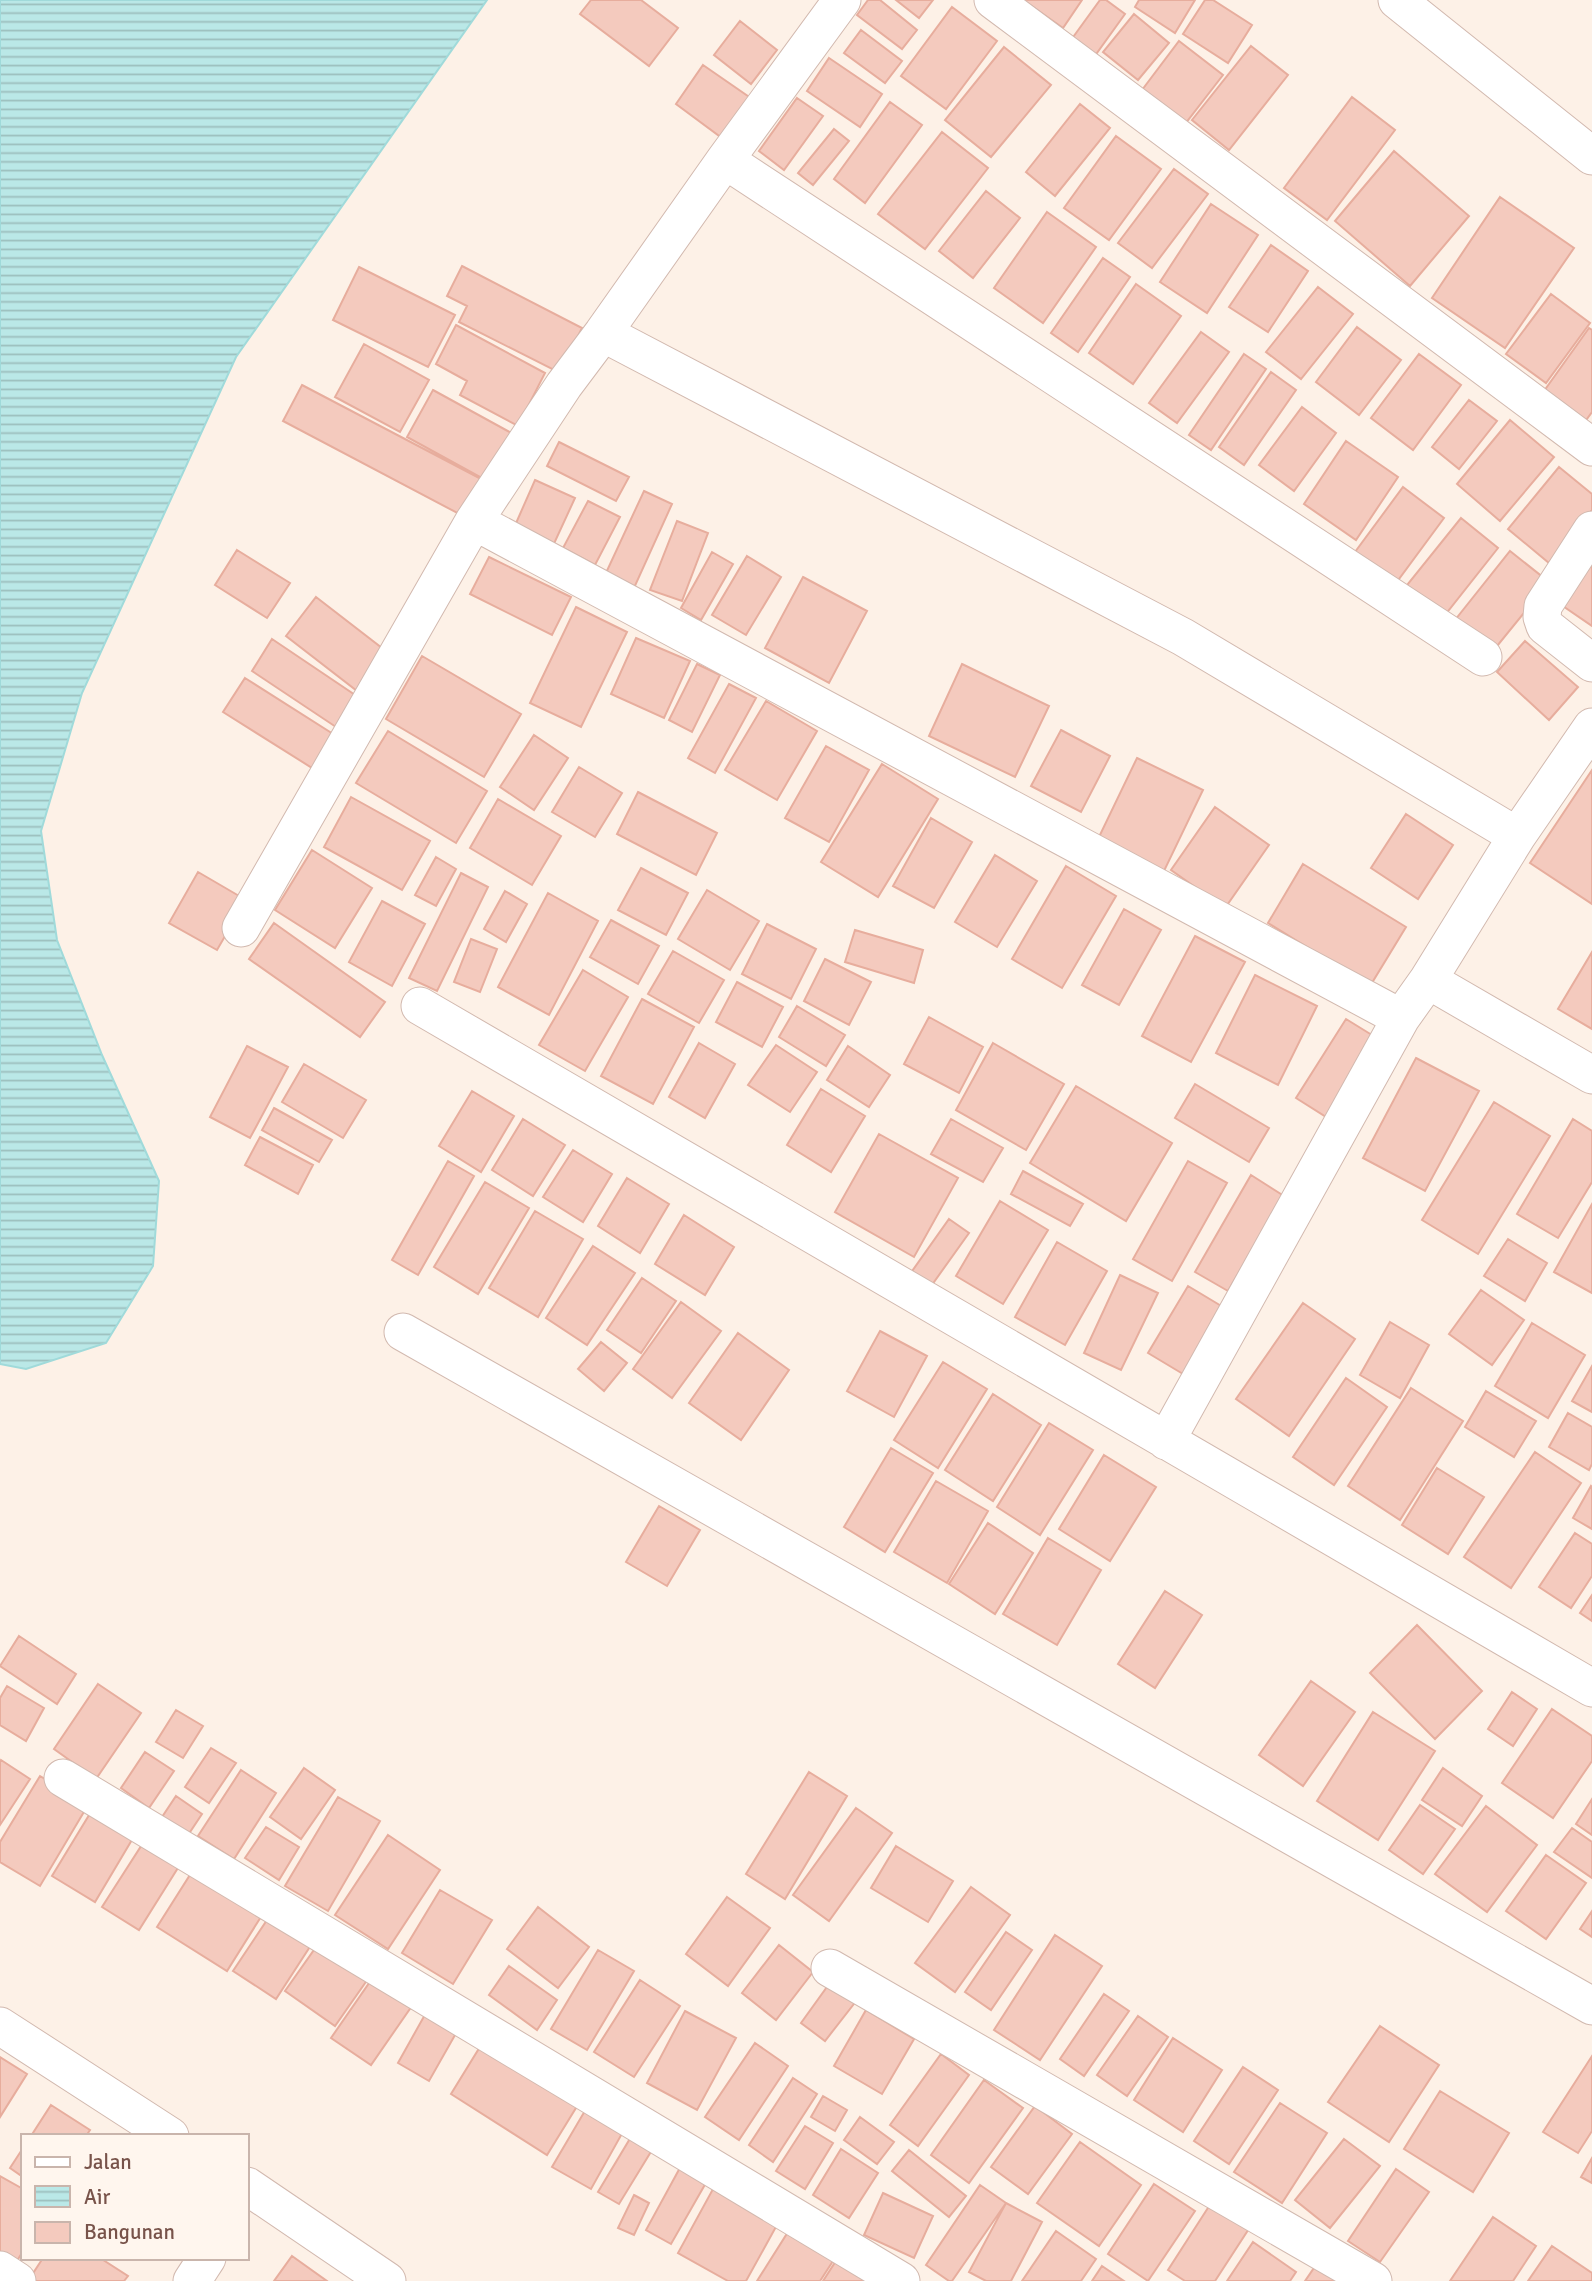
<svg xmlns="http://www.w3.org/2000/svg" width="1592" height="2281" viewBox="0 0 1592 2281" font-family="Signika,sans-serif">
	<defs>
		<pattern id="water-rules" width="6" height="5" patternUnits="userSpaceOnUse" patternTransform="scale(1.75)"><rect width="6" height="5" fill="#bae8e7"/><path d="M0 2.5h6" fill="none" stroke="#9cbfbd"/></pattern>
	</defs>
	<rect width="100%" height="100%" fill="#fdf1e7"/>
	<path fill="url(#water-rules)" stroke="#a0dada" stroke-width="2" d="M 0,0 L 487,0 L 236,357 L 82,693 L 41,831 L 57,940 L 102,1055 L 159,1181 L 153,1266 L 106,1343 L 26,1369 L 0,1364 Z"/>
	<path fill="#f4cabe" stroke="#e7ad9d" stroke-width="2" d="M 591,0 L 641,0 L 678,28 L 649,66 L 580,14 Z
		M 868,0 L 880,0 L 917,30 L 902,49 L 857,15 Z
		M 896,0 L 933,0 L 919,18 Z
		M 1023,0 L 1082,0 L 1063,28 Z
		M 1100,0 L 1106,0 L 1125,14 L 1094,57 L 1071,40 Z
		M 1139,0 L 1195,0 L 1175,33 L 1135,7 Z
		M 1205,0 L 1213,0 L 1252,25 L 1228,63 L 1183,34 Z
		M 952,7 L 997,41 L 946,109 L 901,76 Z
		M 1134,14 L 1169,43 L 1138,80 L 1103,52 Z
		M 740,21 L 777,50 L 751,84 L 714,55 Z
		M 861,30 L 902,61 L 885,83 L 844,53 Z
		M 1179,41 L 1223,75 L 1185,124 L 1142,90 Z
		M 1251,46 L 1288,75 L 1229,150 L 1192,120 Z
		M 1004,47 L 1051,85 L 991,157 L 945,120 Z
		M 829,58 L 882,94 L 860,127 L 807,91 Z
		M 703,65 L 755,101 L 726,141 L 676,104 Z
		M 1352,97 L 1395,130 L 1327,220 L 1284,188 Z
		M 797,98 L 823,116 L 784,170 L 759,151 Z
		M 890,102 L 922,125 L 865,203 L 834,179 Z
		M 1080,104 L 1110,128 L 1055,196 L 1026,172 Z
		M 834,129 L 849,141 L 813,185 L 798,173 Z
		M 942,132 L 988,168 L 925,249 L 878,214 Z
		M 1116,136 L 1161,169 L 1109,240 L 1064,208 Z
		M 1394,151 L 1469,216 L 1410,286 L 1335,221 Z
		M 1174,169 L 1208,194 L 1152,268 L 1118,243 Z
		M 986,191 L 1020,218 L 973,278 L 939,251 Z
		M 1500,197 L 1574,248 L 1505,348 L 1432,298 Z
		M 1211,204 L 1258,235 L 1207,313 L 1160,282 Z
		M 1047,212 L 1096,247 L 1043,323 L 994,288 Z
		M 1271,245 L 1308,271 L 1268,332 L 1229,307 Z
		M 1103,258 L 1130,277 L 1078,352 L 1051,333 Z
		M 462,266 L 582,328 L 560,373 L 459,322 L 467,306 L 447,296 Z
		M 359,267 L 455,315 L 428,367 L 333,320 Z
		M 1136,284 L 1181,316 L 1133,384 L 1089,353 Z
		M 1318,287 L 1353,314 L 1301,379 L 1266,352 Z
		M 1551,294 L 1590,323 L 1546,383 L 1506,354 Z
		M 456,325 L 545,373 L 518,426 L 460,395 L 467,381 L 436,364 Z
		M 1357,327 L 1401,360 L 1359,415 L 1316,382 Z
		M 1589,328 L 1592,330 L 1592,412 L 1581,427 L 1539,398 Z
		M 1201,332 L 1229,352 L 1177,423 L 1149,403 Z
		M 364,344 L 429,380 L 400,432 L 335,397 Z
		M 1244,354 L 1266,369 L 1211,450 L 1189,435 Z
		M 1419,354 L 1461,385 L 1413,450 L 1371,418 Z
		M 1271,372 L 1296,390 L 1244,465 L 1219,447 Z
		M 302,385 L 485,481 L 465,517 L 283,421 Z
		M 433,390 L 515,435 L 489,482 L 407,437 Z
		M 1469,400 L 1497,421 L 1459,469 L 1432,447 Z
		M 1302,407 L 1336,433 L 1294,491 L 1259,465 Z
		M 1510,420 L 1554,457 L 1500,521 L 1457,484 Z
		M 1346,441 L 1398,477 L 1356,540 L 1304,504 Z
		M 559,442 L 629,477 L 616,501 L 547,466 Z
		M 1559,467 L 1592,494 L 1592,510 L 1549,563 L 1508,529 Z
		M 535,480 L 575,498 L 552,548 L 513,530 Z
		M 1403,487 L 1444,518 L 1396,583 L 1355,552 Z
		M 644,491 L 672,504 L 634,588 L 605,575 Z
		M 588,501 L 620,517 L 595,565 L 563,548 Z
		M 1461,518 L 1498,548 L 1441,620 L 1403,590 Z
		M 677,521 L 708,533 L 682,601 L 650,590 Z
		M 1592,549 L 1592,626 L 1557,602 Z
		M 237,550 L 290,583 L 267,618 L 215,585 Z
		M 1510,551 L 1549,582 L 1493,651 L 1455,620 Z
		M 712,552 L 733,564 L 701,620 L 681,608 Z
		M 747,556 L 781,577 L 746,635 L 712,615 Z
		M 489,557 L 571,597 L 552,635 L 470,594 Z
		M 803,577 L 867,611 L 829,683 L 765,648 Z
		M 316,597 L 391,655 L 361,694 L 286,636 Z
		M 576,607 L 627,632 L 581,727 L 530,703 Z
		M 636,638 L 690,661 L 664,718 L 611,694 Z
		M 272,639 L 364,701 L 342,731 L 252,671 Z
		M 1525,641 L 1578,687 L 1549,720 L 1497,672 Z
		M 422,656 L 521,714 L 484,777 L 386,719 Z
		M 697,664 L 720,675 L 692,732 L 669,720 Z
		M 962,664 L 1049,706 L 1015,777 L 929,736 Z
		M 245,678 L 341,739 L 320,773 L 223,712 Z
		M 729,684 L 756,698 L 715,773 L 688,758 Z
		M 766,701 L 817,731 L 777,800 L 725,770 Z
		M 1061,730 L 1110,756 L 1081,812 L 1031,786 Z
		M 388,731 L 487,791 L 456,843 L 356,783 Z
		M 534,735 L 568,758 L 534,810 L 500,787 Z
		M 826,746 L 869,770 L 829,842 L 785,818 Z
		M 1137,758 L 1203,790 L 1164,871 L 1098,839 Z
		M 882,764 L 938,799 L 878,897 L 821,862 Z
		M 579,767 L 622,793 L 595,837 L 552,812 Z
		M 1592,770 L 1592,904 L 1530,863 Z
		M 638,792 L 717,833 L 696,875 L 617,834 Z
		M 351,797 L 430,841 L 402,890 L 324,847 Z
		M 498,799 L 561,836 L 532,885 L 470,848 Z
		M 1215,807 L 1269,845 L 1225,908 L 1171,870 Z
		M 1406,814 L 1453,845 L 1418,899 L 1371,868 Z
		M 931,818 L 972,842 L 934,908 L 893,886 Z
		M 312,850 L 372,888 L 335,948 L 275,910 Z
		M 995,855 L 1037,881 L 997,947 L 955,922 Z
		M 436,857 L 456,869 L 436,906 L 415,895 Z
		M 1303,864 L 1406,927 L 1370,986 L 1268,923 Z
		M 1066,866 L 1116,896 L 1062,988 L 1012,959 Z
		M 641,868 L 688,893 L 666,935 L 618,910 Z
		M 198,872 L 246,900 L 217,950 L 169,923 Z
		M 461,873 L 488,887 L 437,991 L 409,978 Z
		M 707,890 L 759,921 L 730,970 L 678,939 Z
		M 505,891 L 527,904 L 506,942 L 484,929 Z
		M 548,893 L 598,921 L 549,1015 L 498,987 Z
		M 382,901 L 425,924 L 392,986 L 349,962 Z
		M 1124,909 L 1161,930 L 1119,1005 L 1082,985 Z
		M 611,920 L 659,946 L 638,984 L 590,957 Z
		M 274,923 L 385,1002 L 360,1037 L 249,959 Z
		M 767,924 L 816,949 L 791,999 L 742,974 Z
		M 855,930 L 923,950 L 914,983 L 845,962 Z
		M 1195,936 L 1245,962 L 1191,1062 L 1142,1036 Z
		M 471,939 L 497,949 L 480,992 L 454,982 Z
		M 673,951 L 724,980 L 699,1023 L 648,994 Z
		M 1592,952 L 1592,1029 L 1558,1009 Z
		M 825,959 L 871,982 L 849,1025 L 804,1001 Z
		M 583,970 L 628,997 L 585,1071 L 539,1045 Z
		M 1255,975 L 1317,1006 L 1278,1085 L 1216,1053 Z
		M 737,982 L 783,1007 L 762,1047 L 716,1022 Z
		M 642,999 L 694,1027 L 653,1104 L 601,1076 Z
		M 797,1006 L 845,1035 L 826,1066 L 779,1037 Z
		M 929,1017 L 983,1047 L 959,1093 L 904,1064 Z
		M 1346,1019 L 1380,1040 L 1331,1120 L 1296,1098 Z
		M 699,1043 L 735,1064 L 705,1118 L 669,1097 Z
		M 993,1043 L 1064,1084 L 1026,1150 L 956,1110 Z
		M 776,1045 L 817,1072 L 790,1112 L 748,1085 Z
		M 247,1046 L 288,1067 L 250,1138 L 210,1117 Z
		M 848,1046 L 890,1075 L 869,1107 L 827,1080 Z
		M 1416,1058 L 1479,1091 L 1425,1191 L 1363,1158 Z
		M 304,1064 L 366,1100 L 343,1138 L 282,1102 Z
		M 1195,1084 L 1269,1128 L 1249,1162 L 1175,1118 Z
		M 1076,1086 L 1172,1143 L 1126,1221 L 1030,1163 Z
		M 821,1089 L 865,1116 L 831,1172 L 787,1145 Z
		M 472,1091 L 514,1116 L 481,1172 L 439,1146 Z
		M 1494,1102 L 1550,1136 L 1478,1254 L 1422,1220 Z
		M 274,1108 L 332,1140 L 319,1162 L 262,1130 Z
		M 523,1119 L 565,1145 L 533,1196 L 492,1170 Z
		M 951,1119 L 1003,1148 L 983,1182 L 931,1154 Z
		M 1573,1119 L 1592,1131 L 1592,1182 L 1558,1238 L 1517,1214 Z
		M 879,1134 L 958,1178 L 914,1257 L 835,1212 Z
		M 260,1137 L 313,1165 L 298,1194 L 245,1165 Z
		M 573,1150 L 612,1174 L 583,1222 L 543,1197 Z
		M 448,1161 L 474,1176 L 418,1275 L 392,1260 Z
		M 1188,1161 L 1227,1183 L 1172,1281 L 1133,1259 Z
		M 1023,1171 L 1083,1204 L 1070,1226 L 1011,1194 Z
		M 1251,1175 L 1284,1196 L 1228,1291 L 1195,1272 Z
		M 627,1178 L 669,1204 L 640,1253 L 598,1226 Z
		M 485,1182 L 529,1208 L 478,1294 L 434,1267 Z
		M 1000,1201 L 1048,1230 L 1003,1304 L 956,1276 Z
		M 1592,1204 L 1592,1293 L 1554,1272 Z
		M 535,1211 L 583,1239 L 538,1317 L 489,1288 Z
		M 684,1215 L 734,1247 L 705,1295 L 655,1264 Z
		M 949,1219 L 969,1233 L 929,1289 L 910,1274 Z
		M 1508,1239 L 1547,1263 L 1525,1301 L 1484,1276 Z
		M 1057,1242 L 1107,1271 L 1065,1345 L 1015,1317 Z
		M 593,1246 L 635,1273 L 587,1345 L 546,1318 Z
		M 1120,1275 L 1158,1293 L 1121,1370 L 1084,1353 Z
		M 642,1278 L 676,1301 L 641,1353 L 607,1330 Z
		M 1188,1286 L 1223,1307 L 1183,1374 L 1148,1353 Z
		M 1481,1290 L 1524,1320 L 1492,1365 L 1449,1334 Z
		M 681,1302 L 721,1331 L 672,1398 L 633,1369 Z
		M 1303,1303 L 1355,1339 L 1289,1436 L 1236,1399 Z
		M 1390,1322 L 1429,1345 L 1400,1398 L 1360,1375 Z
		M 1532,1323 L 1585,1355 L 1548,1418 L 1495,1386 Z
		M 880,1331 L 927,1356 L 894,1417 L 847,1391 Z
		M 738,1333 L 789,1370 L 741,1440 L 689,1403 Z
		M 601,1342 L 627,1363 L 604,1391 L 578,1369 Z
		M 943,1362 L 987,1389 L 938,1468 L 894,1440 Z
		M 1592,1366 L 1592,1412 L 1572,1401 Z
		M 1346,1378 L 1387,1407 L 1334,1485 L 1293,1457 Z
		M 1411,1388 L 1463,1421 L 1400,1520 L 1348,1486 Z
		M 1486,1391 L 1536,1421 L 1514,1457 L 1465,1427 Z
		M 993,1394 L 1041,1425 L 993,1501 L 945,1470 Z
		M 1568,1413 L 1592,1427 L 1592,1464 L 1589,1470 L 1549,1447 Z
		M 1049,1423 L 1093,1450 L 1040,1535 L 997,1507 Z
		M 891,1448 L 933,1473 L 885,1552 L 844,1527 Z
		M 1535,1452 L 1581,1483 L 1511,1588 L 1464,1557 Z
		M 1104,1455 L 1156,1487 L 1110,1561 L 1059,1529 Z
		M 1437,1468 L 1484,1497 L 1448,1554 L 1402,1525 Z
		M 936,1481 L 988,1511 L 947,1583 L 894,1552 Z
		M 1591,1486 L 1592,1487 L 1592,1529 L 1573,1518 Z
		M 659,1506 L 700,1530 L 667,1586 L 626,1562 Z
		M 988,1523 L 1033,1553 L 995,1614 L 949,1584 Z
		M 1575,1533 L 1592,1544 L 1592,1576 L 1571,1608 L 1539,1587 Z
		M 1048,1538 L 1101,1570 L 1057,1645 L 1003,1614 Z
		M 1165,1591 L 1202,1615 L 1155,1688 L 1118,1664 Z
		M 1592,1595 L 1592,1621 L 1580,1613 Z
		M 1417,1625 L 1482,1691 L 1435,1739 L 1370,1673 Z
		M 19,1636 L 76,1674 L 57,1704 L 0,1666 Z
		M 1311,1681 L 1355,1712 L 1303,1786 L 1259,1755 Z
		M 98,1684 L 141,1713 L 96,1779 L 54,1749 Z
		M 7,1686 L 44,1708 L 26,1741 L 0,1725 L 0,1698 Z
		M 1512,1692 L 1537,1709 L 1513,1746 L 1488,1729 Z
		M 1552,1709 L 1592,1736 L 1592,1761 L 1553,1818 L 1502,1783 Z
		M 176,1710 L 203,1726 L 183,1758 L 156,1742 Z
		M 1373,1712 L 1435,1751 L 1378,1840 L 1317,1801 Z
		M 211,1748 L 236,1763 L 209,1803 L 185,1787 Z
		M 145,1752 L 174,1771 L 149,1808 L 121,1788 Z
		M 1,1760 L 30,1779 L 0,1825 L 0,1762 Z
		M 304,1768 L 335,1790 L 301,1839 L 270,1817 Z
		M 1443,1768 L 1482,1796 L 1462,1826 L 1422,1800 Z
		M 241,1770 L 276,1793 L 234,1859 L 198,1836 Z
		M 809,1772 L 847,1796 L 785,1899 L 746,1874 Z
		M 40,1776 L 88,1805 L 40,1886 L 0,1862 L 0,1842 Z
		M 176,1796 L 202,1814 L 188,1835 L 162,1817 Z
		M 338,1797 L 380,1821 L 328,1911 L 285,1886 Z
		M 1592,1799 L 1592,1835 L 1576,1824 Z
		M 1420,1805 L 1455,1829 L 1423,1874 L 1389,1850 Z
		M 1486,1806 L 1537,1845 L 1487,1912 L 1435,1874 Z
		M 94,1807 L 136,1833 L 95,1902 L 52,1876 Z
		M 856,1808 L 892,1833 L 829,1921 L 793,1895 Z
		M 266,1827 L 299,1847 L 279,1880 L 245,1858 Z
		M 1572,1828 L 1592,1842 L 1592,1878 L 1554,1852 Z
		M 388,1835 L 440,1870 L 388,1949 L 335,1915 Z
		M 145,1840 L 181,1863 L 139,1930 L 102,1907 Z
		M 896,1846 L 953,1881 L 928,1922 L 871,1888 Z
		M 1546,1855 L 1586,1883 L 1546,1939 L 1506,1911 Z
		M 195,1867 L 264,1912 L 227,1971 L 157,1927 Z
		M 971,1887 L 1010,1915 L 955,1992 L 915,1963 Z
		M 440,1890 L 492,1920 L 453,1984 L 402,1953 Z
		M 727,1897 L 770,1928 L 728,1986 L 686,1954 Z
		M 538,1907 L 589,1947 L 558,1988 L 507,1949 Z
		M 1592,1911 L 1592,1937 L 1580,1929 Z
		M 271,1914 L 313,1942 L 276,1999 L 233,1971 Z
		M 1006,1932 L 1032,1950 L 991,2010 L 965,1992 Z
		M 1055,1935 L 1102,1966 L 1040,2060 L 994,2030 Z
		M 321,1940 L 370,1976 L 335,2026 L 285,1991 Z
		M 779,1945 L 813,1972 L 776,2020 L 742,1993 Z
		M 598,1950 L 634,1971 L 587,2050 L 551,2029 Z
		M 509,1966 L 557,2000 L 537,2030 L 489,1995 Z
		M 374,1976 L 414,2003 L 371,2065 L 331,2038 Z
		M 640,1980 L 680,2006 L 634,2077 L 594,2052 Z
		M 832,1980 L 857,2000 L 825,2041 L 801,2023 Z
		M 1104,1994 L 1129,2011 L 1084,2076 L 1060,2059 Z
		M 866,2010 L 914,2039 L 882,2094 L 834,2066 Z
		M 427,2011 L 459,2028 L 429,2081 L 398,2063 Z
		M 685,2011 L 736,2038 L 697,2110 L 647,2083 Z
		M 1138,2016 L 1168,2037 L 1127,2096 L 1097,2075 Z
		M 1380,2026 L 1439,2065 L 1389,2142 L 1328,2102 Z
		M 1173,2038 L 1222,2070 L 1183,2132 L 1134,2100 Z
		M 483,2042 L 579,2103 L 547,2155 L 451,2094 Z
		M 755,2043 L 788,2066 L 739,2140 L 705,2117 Z
		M 941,2054 L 969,2075 L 918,2146 L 890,2125 Z
		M 1592,2056 L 1592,2131 L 1578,2153 L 1543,2132 Z
		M 0,2057 L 27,2074 L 0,2117 Z
		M 1243,2067 L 1278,2090 L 1229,2164 L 1194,2141 Z
		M 793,2078 L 817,2094 L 773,2162 L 749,2145 Z
		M 984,2080 L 1023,2108 L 969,2183 L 931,2155 Z
		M 1440,2091 L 1509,2133 L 1473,2192 L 1404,2149 Z
		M 823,2096 L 847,2110 L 835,2131 L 811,2117 Z
		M 1280,2103 L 1327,2133 L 1282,2203 L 1234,2172 Z
		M 51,2105 L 90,2130 L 86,2136 L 31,2136 Z
		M 1035,2106 L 1072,2134 L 1028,2194 L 991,2167 Z
		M 586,2109 L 624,2130 L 591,2189 L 552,2167 Z
		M 860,2117 L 894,2142 L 877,2164 L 844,2140 Z
		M 805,2126 L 833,2143 L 805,2189 L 776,2171 Z
		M 631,2137 L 652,2150 L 619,2204 L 598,2192 Z
		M 1344,2139 L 1380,2166 L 1330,2228 L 1295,2200 Z
		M 1080,2142 L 1141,2185 L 1099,2246 L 1037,2203 Z
		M 23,2148 L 23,2177 L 10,2168 Z
		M 841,2149 L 878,2173 L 849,2218 L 813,2195 Z
		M 909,2150 L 966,2196 L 949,2217 L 892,2171 Z
		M 1592,2158 L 1592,2183 L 1581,2177 Z
		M 681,2166 L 707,2181 L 671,2244 L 646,2230 Z
		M 1396,2169 L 1429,2192 L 1380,2262 L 1348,2241 Z
		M 0,2176 L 23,2189 L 23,2251 L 14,2266 L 0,2257 Z
		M 1154,2184 L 1195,2211 L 1148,2281 L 1108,2254 Z
		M 980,2185 L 1006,2203 L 952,2281 L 949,2281 L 926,2265 Z
		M 713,2189 L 777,2225 L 746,2281 L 728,2281 L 678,2253 Z
		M 883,2193 L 933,2216 L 914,2258 L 864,2235 Z
		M 634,2195 L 649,2203 L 634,2235 L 618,2228 Z
		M 1213,2200 L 1252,2224 L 1215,2281 L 1185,2281 L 1168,2270 Z
		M 1006,2203 L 1042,2222 L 1011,2281 L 986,2281 L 969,2272 Z
		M 1493,2217 L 1536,2246 L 1513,2281 L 1450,2281 Z
		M 1056,2231 L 1096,2259 L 1081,2281 L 1022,2281 Z
		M 788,2232 L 833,2261 L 820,2281 L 757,2281 Z
		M 1253,2242 L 1296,2272 L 1290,2281 L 1227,2281 Z
		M 1552,2246 L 1592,2273 L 1592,2281 L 1528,2281 Z
		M 292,2256 L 327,2281 L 274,2281 Z
		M 43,2258 L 100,2258 L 128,2276 L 124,2281 L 35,2281 L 30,2278 Z
		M 836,2261 L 867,2281 L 823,2281 Z
		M 1316,2265 L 1338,2281 L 1305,2281 Z
		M 1102,2266 L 1124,2281 L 1092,2281 Z"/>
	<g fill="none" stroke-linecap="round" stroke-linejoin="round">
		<g stroke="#d2b9af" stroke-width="39">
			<path id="street" d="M 993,0 L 1592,447
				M 1397,0 L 1592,156
				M 725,160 L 1483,657
				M 603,333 L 1183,637 L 1517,836
				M 474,521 L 1401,1018 L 1428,980 L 1517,836 L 1592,727
				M 1592,530 L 1543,606 L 1542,617 L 1545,626 L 1592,663
				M 241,928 L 474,521 L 564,385 L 603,333 L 725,160 L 842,0
				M 1428,980 L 1592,1075
				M 420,1006 L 1592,1688
				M 403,1332 L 1592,2006
				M 1166,1441 L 1401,1018
				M 63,1778 L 901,2281
				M 830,1968 L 1373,2281
				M 0,2026 L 170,2136
				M 247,2186 L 387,2281
				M 0,2270 L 17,2281
				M 192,2281 L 207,2258"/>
		</g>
		<use href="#street" stroke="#fff" stroke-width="37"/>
	</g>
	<rect x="21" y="2134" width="228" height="126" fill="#fff6ee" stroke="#c9b5ac" stroke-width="2"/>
	<rect x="35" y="2157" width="35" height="10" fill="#ffffff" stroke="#c9b5ac" stroke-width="2"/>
	<text x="84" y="2169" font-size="21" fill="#78534a">Jalan</text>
	<rect x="35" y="2186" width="35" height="21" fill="url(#water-rules)" stroke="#c9b5ac" stroke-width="2"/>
	<text x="84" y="2204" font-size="21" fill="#78534a">Air</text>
	<rect x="35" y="2222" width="35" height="21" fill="#f4cabe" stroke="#c9b5ac" stroke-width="2"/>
	<text x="84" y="2239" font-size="21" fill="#78534a">Bangunan</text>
</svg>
